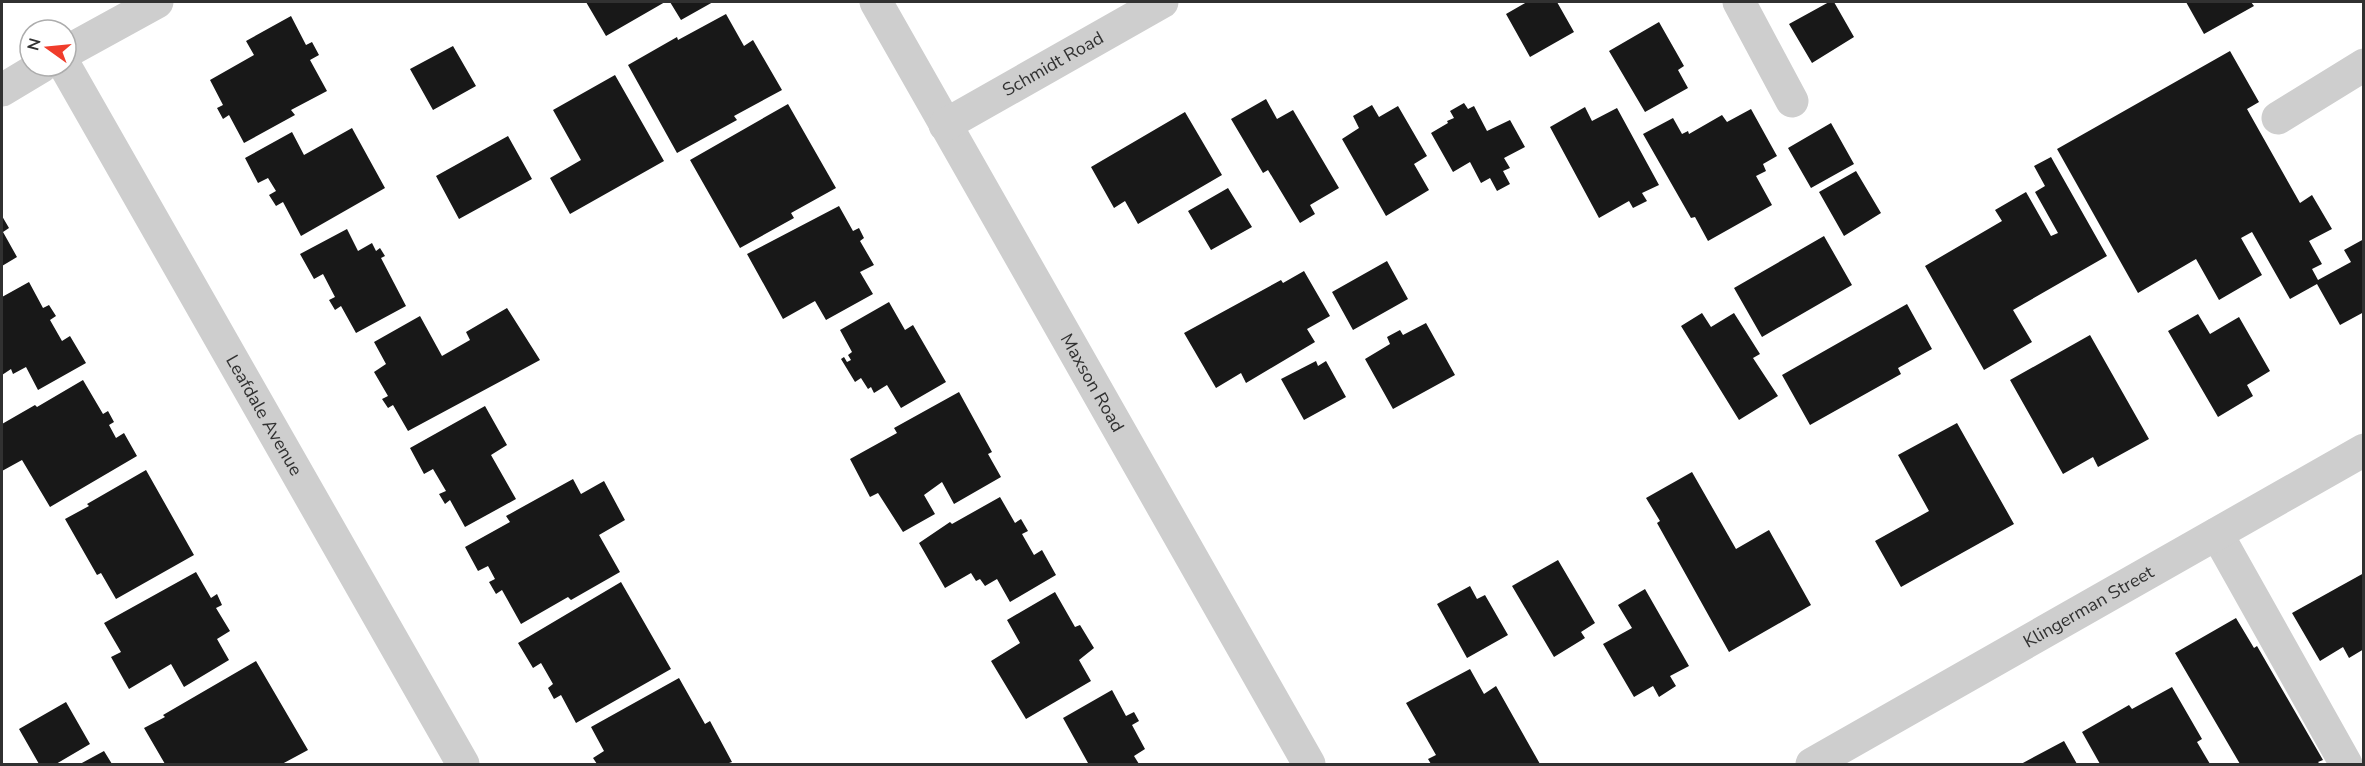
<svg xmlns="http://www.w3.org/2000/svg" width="2365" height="766" viewBox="0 0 2365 766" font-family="'Nunito Sans',sans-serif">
	<rect width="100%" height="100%" fill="#fff"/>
	<path fill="#181818" d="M 586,2 L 665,2 L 606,36 Z
		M 670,2 L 713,2 L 681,20 Z
		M 1527,2 L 1557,2 L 1574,32 L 1530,57 L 1506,14 Z
		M 1829,2 L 1834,2 L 1854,37 L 1812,63 L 1789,24 Z
		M 2186,2 L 2251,2 L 2254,6 L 2204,34 Z
		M 726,14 L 744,46 L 753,40 L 782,90 L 734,116 L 737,120 L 677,153 L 628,65 L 677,37 L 678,40 Z
		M 291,16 L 306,45 L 312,42 L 319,55 L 310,60 L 327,91 L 291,110 L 295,115 L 244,143 L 229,115 L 223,119 L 217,108 L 223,105 L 210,80 L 254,55 L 246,41 Z
		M 1659,22 L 1684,66 L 1678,70 L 1688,88 L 1645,112 L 1609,51 Z
		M 453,46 L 476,86 L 433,110 L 410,69 Z
		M 2230,51 L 2259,102 L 2247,109 L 2300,203 L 2312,195 L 2332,229 L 2309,241 L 2322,264 L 2312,269 L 2318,280 L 2351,262 L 2344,250 L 2364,239 L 2364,312 L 2340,325 L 2317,284 L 2290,299 L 2252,232 L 2241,238 L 2262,275 L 2219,300 L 2196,259 L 2138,293 L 2057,149 Z
		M 615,75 L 664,161 L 570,214 L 550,178 L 581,160 L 553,110 Z
		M 1266,99 L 1277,119 L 1293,110 L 1339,188 L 1310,205 L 1315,214 L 1300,223 L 1268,170 L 1263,173 L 1231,119 Z
		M 1464,103 L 1468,109 L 1474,106 L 1487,131 L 1510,120 L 1525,147 L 1504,158 L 1510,168 L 1503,171 L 1510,184 L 1497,191 L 1490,178 L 1481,183 L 1470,162 L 1453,172 L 1431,133 L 1448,123 L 1447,121 L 1454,118 L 1450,111 Z
		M 788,104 L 836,188 L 791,213 L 794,218 L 740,248 L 690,160 Z
		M 1372,105 L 1379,117 L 1398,106 L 1427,156 L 1414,164 L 1429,190 L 1386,216 L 1342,139 L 1359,128 L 1353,116 Z
		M 1585,107 L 1592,121 L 1617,108 L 1659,185 L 1642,193 L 1647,201 L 1633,208 L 1629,201 L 1599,218 L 1550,127 Z
		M 1751,109 L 1777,156 L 1763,164 L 1766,171 L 1756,176 L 1772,205 L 1708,241 L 1695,217 L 1691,218 L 1643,134 L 1673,118 L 1682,134 L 1688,131 L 1689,134 L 1722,115 L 1727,122 Z
		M 1185,112 L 1222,175 L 1138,224 L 1125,201 L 1114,208 L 1091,167 Z
		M 1831,123 L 1854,164 L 1811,188 L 1788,148 Z
		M 352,128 L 385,188 L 301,236 L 283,202 L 276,206 L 269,195 L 276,191 L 268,178 L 258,183 L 245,158 L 292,132 L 304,155 Z
		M 508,136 L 532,179 L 459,219 L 436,176 Z
		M 2051,157 L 2107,256 L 2013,310 L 2032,342 L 1984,370 L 1925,266 L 2002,221 L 1995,210 L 2026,192 L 2051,236 L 2058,233 L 2035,192 L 2045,186 L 2034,166 Z
		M 1856,171 L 1881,213 L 1844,236 L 1819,192 Z
		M 1228,188 L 1252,227 L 1211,250 L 1188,211 Z
		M 839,206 L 853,231 L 859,228 L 864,238 L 860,241 L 874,265 L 860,272 L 873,294 L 826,320 L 815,301 L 783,319 L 747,254 Z
		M 2,216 L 9,228 L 3,232 L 17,257 L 2,266 Z
		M 347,229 L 358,251 L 372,243 L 376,251 L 380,248 L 385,256 L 381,258 L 406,306 L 356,333 L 341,306 L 335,310 L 329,300 L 335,297 L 323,274 L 314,279 L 300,254 Z
		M 1824,236 L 1852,285 L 1762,337 L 1734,288 Z
		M 1387,261 L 1408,299 L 1353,330 L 1332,292 Z
		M 1304,271 L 1330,316 L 1307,329 L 1315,342 L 1246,383 L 1241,373 L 1216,388 L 1184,333 L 1281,280 L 1283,283 Z
		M 29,282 L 43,308 L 49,305 L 56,316 L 50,320 L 62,341 L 70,336 L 86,363 L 38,390 L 26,367 L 13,374 L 11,369 L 2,375 L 2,297 Z
		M 889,302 L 905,330 L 913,325 L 946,382 L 901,408 L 887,385 L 874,393 L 871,387 L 868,389 L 861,378 L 855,382 L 841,359 L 844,357 L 847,362 L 851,360 L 848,355 L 852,352 L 840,330 Z
		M 1907,304 L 1932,349 L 1898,368 L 1901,374 L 1810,425 L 1782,375 Z
		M 507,308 L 540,360 L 408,431 L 393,405 L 388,408 L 382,399 L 388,396 L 374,372 L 386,364 L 374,342 L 420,316 L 442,356 L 470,340 L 466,332 Z
		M 1702,313 L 1711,327 L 1734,313 L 1760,354 L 1753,358 L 1778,396 L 1739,420 L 1681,326 Z
		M 2198,314 L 2210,334 L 2239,317 L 2270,371 L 2247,385 L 2253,396 L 2218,417 L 2168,331 Z
		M 1426,323 L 1455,375 L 1393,409 L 1365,359 L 1390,344 L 1387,337 L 1400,330 L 1403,335 Z
		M 2090,335 L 2149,439 L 2098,467 L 2093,457 L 2063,474 L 2010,380 Z
		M 1316,361 L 1318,366 L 1326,361 L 1346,397 L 1304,420 L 1281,379 Z
		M 83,380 L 103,414 L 108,411 L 114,422 L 109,425 L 116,438 L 124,433 L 137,456 L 50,507 L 22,460 L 2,471 L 2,424 L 35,405 L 37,407 Z
		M 959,392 L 992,452 L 988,454 L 1001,477 L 954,504 L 942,482 L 924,495 L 935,514 L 903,532 L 878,493 L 870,497 L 850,459 L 897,433 L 894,428 Z
		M 485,406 L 507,445 L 491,455 L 516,499 L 465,527 L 450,500 L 445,504 L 439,494 L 446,491 L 433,469 L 424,474 L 410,448 Z
		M 1957,423 L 2014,524 L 1901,587 L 1875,541 L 1929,511 L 1898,455 Z
		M 146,470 L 194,555 L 116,599 L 101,573 L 97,575 L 65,519 L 89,506 L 87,504 Z
		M 1692,472 L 1736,549 L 1769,530 L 1811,605 L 1729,652 L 1657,523 L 1660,521 L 1646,498 Z
		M 573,479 L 581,494 L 604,481 L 625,520 L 599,535 L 620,572 L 571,600 L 568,597 L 521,624 L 502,590 L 496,594 L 489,582 L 495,579 L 488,566 L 478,571 L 465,547 L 510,522 L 506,516 Z
		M 1000,497 L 1015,523 L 1021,519 L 1028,531 L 1022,534 L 1034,555 L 1042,550 L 1056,575 L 1010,602 L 997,579 L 985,586 L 980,579 L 976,581 L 971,573 L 945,588 L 919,543 L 950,522 L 952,524 Z
		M 1558,560 L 1595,623 L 1581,632 L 1585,638 L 1554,657 L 1512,586 Z
		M 196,572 L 211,598 L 217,594 L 222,605 L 216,608 L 230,631 L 217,639 L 229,660 L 184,687 L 171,664 L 129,689 L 111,657 L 121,652 L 104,623 Z
		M 2364,573 L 2364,649 L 2349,658 L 2343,647 L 2320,661 L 2292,613 Z
		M 621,582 L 671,669 L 576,723 L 561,695 L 554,699 L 548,688 L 553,684 L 541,663 L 533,668 L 518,643 Z
		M 1470,586 L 1477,599 L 1485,595 L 1508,635 L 1467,658 L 1437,604 Z
		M 1645,589 L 1689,666 L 1670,676 L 1676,686 L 1659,697 L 1653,686 L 1634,697 L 1603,644 L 1632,628 L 1618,605 Z
		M 1055,592 L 1075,627 L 1080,625 L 1094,648 L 1079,660 L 1091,681 L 1026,719 L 991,661 L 1020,643 L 1007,620 Z
		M 2236,618 L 2254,648 L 2257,646 L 2323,760 L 2318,762 L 2320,764 L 2240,764 L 2175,653 Z
		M 256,661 L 308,750 L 282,764 L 165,764 L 144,728 L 165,717 L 163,715 Z
		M 1470,669 L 1484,694 L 1496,686 L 1540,764 L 1431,764 L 1428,759 L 1436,755 L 1406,703 Z
		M 679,678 L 705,724 L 710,721 L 732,762 L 726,764 L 597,764 L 593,758 L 604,751 L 591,727 Z
		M 2172,687 L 2202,739 L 2197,742 L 2210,764 L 2100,764 L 2082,732 L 2129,705 L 2132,709 Z
		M 1112,690 L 1126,716 L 1134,712 L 1139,721 L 1132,725 L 1145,749 L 1134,756 L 1139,764 L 1085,764 L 1088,763 L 1063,718 Z
		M 66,702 L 90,744 L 56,764 L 39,764 L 19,729 Z
		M 2064,741 L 2077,764 L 2021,764 Z
		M 104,751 L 112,764 L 80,764 Z"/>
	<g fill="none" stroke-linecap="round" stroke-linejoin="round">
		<g stroke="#cecece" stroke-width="33">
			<path id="s1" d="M 876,2 L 1309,764"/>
			<path d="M 1739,2 L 1792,101"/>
			<path d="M 66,52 L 157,2"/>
			<path id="s2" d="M 65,66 L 463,764"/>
			<path d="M 2,90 L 42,66"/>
			<path d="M 2278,118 L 2364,65"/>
			<path id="s3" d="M 945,125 L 1162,2"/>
			<path d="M 2217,534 L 2346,764"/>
			<path id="s4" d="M 1812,764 L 2364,450"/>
		</g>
	</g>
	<g text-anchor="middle" stroke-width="6" stroke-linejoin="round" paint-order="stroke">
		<g font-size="18" fill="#313131" stroke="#fff">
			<text dy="6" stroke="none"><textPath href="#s3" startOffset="124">Schmidt Road</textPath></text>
			<text dy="6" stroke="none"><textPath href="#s1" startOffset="438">Maxson Road</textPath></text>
			<text dy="6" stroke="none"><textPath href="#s2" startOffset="402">Leafdale Avenue</textPath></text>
			<text dy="6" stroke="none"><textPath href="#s4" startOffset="318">Klingerman Street</textPath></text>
		</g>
	</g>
	<rect width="2365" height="766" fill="none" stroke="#313131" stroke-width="6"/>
	<g transform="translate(48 48) rotate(285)"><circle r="28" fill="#ffffff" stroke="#adadad" stroke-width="1.5"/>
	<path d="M0-4.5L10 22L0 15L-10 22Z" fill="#f03c2b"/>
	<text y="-9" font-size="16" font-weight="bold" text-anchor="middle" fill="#313131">N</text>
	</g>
</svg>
